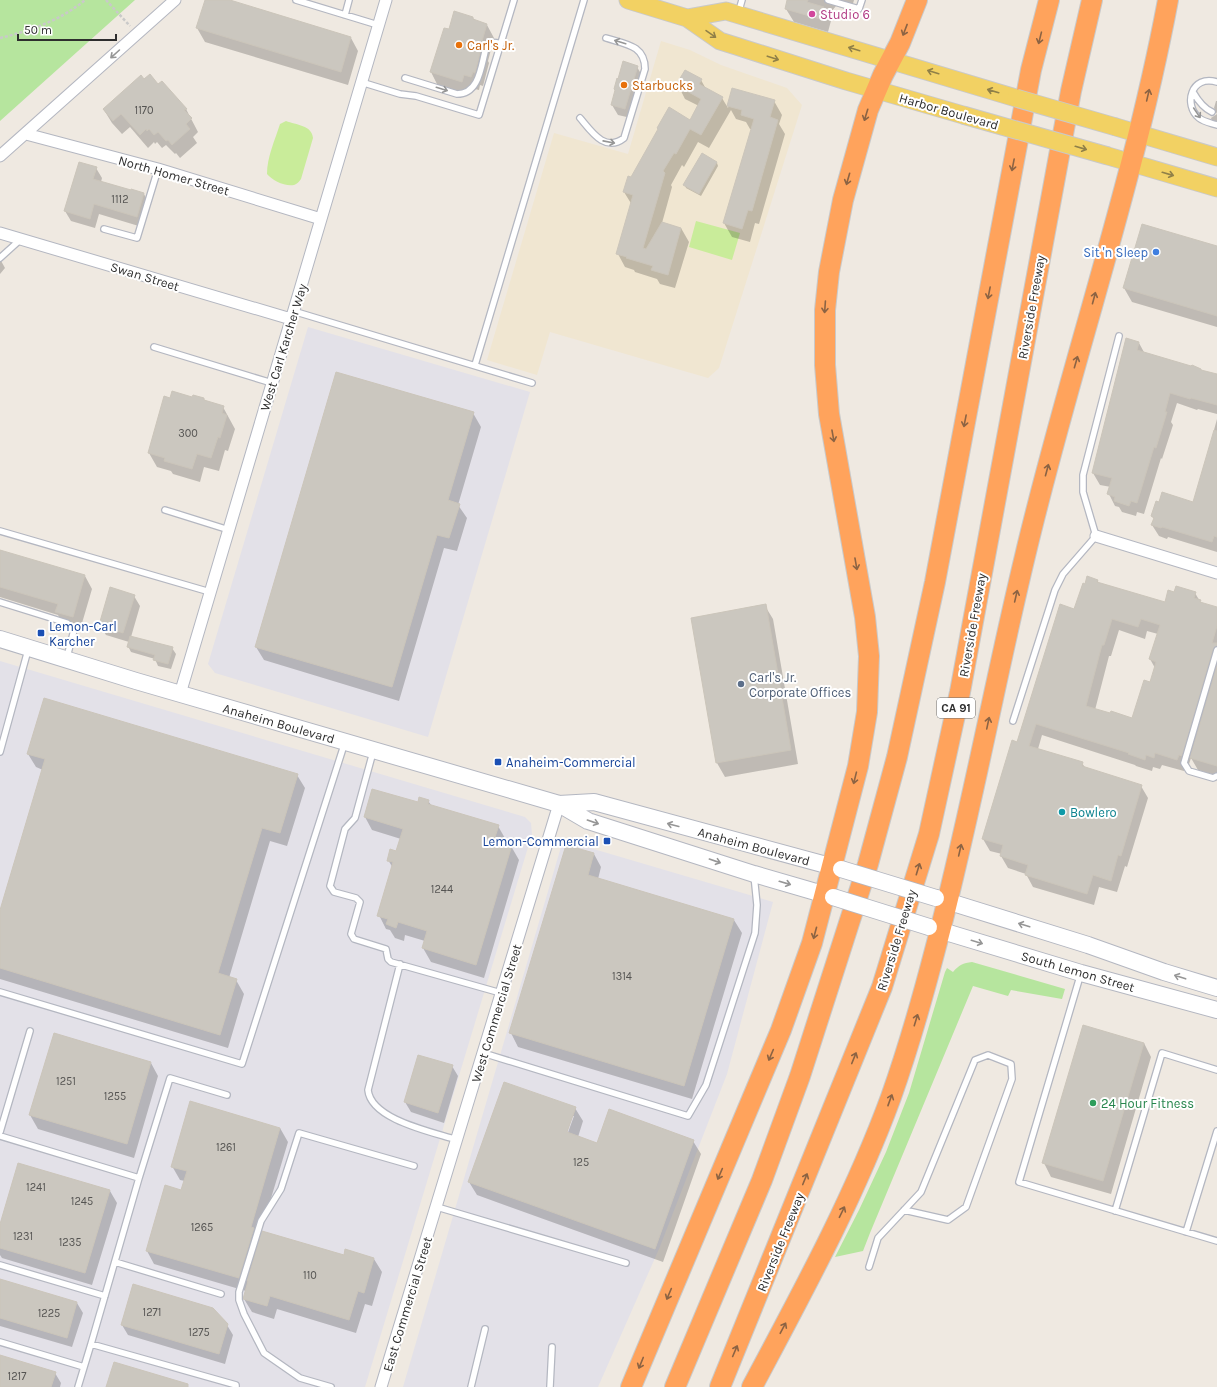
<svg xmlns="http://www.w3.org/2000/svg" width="1217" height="1387" viewBox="0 0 1217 1387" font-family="Karla,sans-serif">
	<rect width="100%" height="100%" fill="#efe9e1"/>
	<path fill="#e3e1e8" d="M 308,327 L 530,392 L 428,737 L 215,673 L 208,664 Z
		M 0,661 L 525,817 L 531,823 L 532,834 L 365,1387 L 0,1387 Z
		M 563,840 L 773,902 L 727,1074 L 659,1249 L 598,1387 L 403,1387 Z"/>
	<path fill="#f0e6d1" d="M 661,41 L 690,50 L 721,65 L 787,88 L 802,105 L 719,368 L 708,378 L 550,332 L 537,375 L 487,360 L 554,133 L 628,154 Z"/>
	<path fill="#b6e59e" d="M 0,0 L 135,0 L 0,121 Z
		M 972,962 L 1065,989 L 1062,999 L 1011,990 L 1008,996 L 973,986 L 870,1233 L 863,1251 L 835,1257 L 859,1210 L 886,1152 L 909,1093 L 945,972 L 947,968 L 953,972 C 959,965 963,963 972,962 Z"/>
	<path fill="#c9ec9a" d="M 286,121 C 296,125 312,125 313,138 L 301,179 C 299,182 297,184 294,185 C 285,187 272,180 267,174 C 267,157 275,140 280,124 Z
		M 696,221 L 740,233 L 732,260 L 689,247 Z"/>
	<path fill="#0003" fill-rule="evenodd" d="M 206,0 L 226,0 L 351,38 L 358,51 L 348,85 L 205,42 L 197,28 Z
		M 788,0 L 854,0 L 851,11 L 836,6 L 831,12 L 832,17 L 828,32 L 794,22 L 786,9 Z
		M 473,18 L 475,21 L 487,25 L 494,38 L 488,61 L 489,63 L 483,86 L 480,85 L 479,90 L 471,88 L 469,95 L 438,86 L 431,72 L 450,31 Z
		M 637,67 L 643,77 L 631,118 L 618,115 L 612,105 Z
		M 144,80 L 158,85 L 186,109 L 198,132 L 193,137 L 197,143 L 180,158 L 176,153 L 175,154 L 166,145 L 162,148 L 157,142 L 155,144 L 154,142 L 148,148 L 130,127 L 122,134 L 112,123 L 104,110 Z
		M 701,80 L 706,89 L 722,98 L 728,108 L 733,89 L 774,101 L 782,115 L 779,124 L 785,134 L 759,224 L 755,223 L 750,242 L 732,237 L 724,223 L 752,129 L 750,129 L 746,122 L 736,119 L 731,110 L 709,148 L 698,142 L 684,167 L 682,165 L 671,185 L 672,187 L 662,223 L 681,228 L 689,242 L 675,288 L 660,284 L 657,279 L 635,272 L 634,270 L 625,267 L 618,254 L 632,205 L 624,192 L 632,179 L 690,121 L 699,106 L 685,99 L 678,85 Z
		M 1216,101 L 1217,101 L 1217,123 L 1212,121 L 1211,118 L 1217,114 L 1214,108 Z
		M 702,155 L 717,163 L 718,166 L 701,196 L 686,188 L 685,185 Z
		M 79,163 L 96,168 L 102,178 L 101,182 L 144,194 L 149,204 L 142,227 L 99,214 L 95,228 L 71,221 L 65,211 Z
		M 1143,225 L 1217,247 L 1217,327 L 1132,302 L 1124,288 Z
		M 0,259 L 5,268 L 0,274 Z
		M 1139,343 L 1145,354 L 1217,375 L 1217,414 L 1198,409 L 1197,410 L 1177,403 L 1171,422 L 1173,425 L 1162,459 L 1161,458 L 1144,514 L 1137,512 L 1136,516 L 1122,512 L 1119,507 L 1115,506 L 1109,494 L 1111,487 L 1100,485 L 1093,473 Z
		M 171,399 L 204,399 L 205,402 L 223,407 L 235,429 L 228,451 L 225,450 L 219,471 L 204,467 L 200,482 L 173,474 L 171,471 L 157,467 L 149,453 Z
		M 473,413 L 481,427 L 458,505 L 467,518 L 457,551 L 444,548 L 399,701 L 264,660 L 256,647 Z
		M 1217,419 L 1217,552 L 1168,537 L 1167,539 L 1159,536 L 1152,525 L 1154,519 L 1152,516 L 1194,503 L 1215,432 L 1214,430 Z
		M 0,551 L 85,576 L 92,589 L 80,630 L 64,626 L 58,615 L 0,597 Z
		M 1097,580 L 1099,583 L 1165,603 L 1175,593 L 1195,593 L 1201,603 L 1217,608 L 1217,776 L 1198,770 L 1191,758 L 1188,767 L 1186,766 L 1184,771 L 1162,765 L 1160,769 L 1153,767 L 1152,771 L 1136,766 L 1135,765 L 1042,735 L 1038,749 L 1082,763 L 1086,769 L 1141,786 L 1148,798 L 1127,867 L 1125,866 L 1117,892 L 1099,887 L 1094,905 L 1033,887 L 1026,874 L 1008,868 L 1001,856 L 1002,854 L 990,851 L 983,839 L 1018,743 L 1086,585 ZM 1119,630 L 1145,639 L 1147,631 L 1158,634 L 1150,659 L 1155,668 L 1151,683 L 1133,719 L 1095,710 L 1109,656 L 1111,656 Z
		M 134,596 L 140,606 L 131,637 L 172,648 L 176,654 L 171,669 L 158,666 L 155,659 L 131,652 L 128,646 L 129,642 L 106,635 L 100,625 Z
		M 765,606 L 773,619 L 798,764 L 725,777 L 717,763 L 692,618 Z
		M 28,754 L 297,775 L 305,788 L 287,846 L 270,841 L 229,978 L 236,980 L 244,994 L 228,1048 L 0,979 L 0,913 L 43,770 L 36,767 Z
		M 428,801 L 432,806 L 498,826 L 506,840 L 505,844 L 511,846 L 519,860 L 484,978 L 431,962 L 423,948 L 425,941 L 405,935 L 404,941 L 395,938 L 390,930 L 386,929 L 379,915 L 393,868 L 388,860 L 397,852 L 401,839 L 372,830 L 365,817 Z
		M 594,854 L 601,867 L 598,879 L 734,920 L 742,933 L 692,1099 L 518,1047 L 511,1033 Z
		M 1144,1043 L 1151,1057 L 1111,1194 L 1051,1177 L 1044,1163 Z
		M 419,1056 L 452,1066 L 458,1076 L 444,1123 L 411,1112 L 405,1102 Z
		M 151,1063 L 158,1076 L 134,1158 L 38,1129 L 30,1115 Z
		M 575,1108 L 583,1121 L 578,1137 L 597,1144 L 693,1141 L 701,1154 L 663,1262 L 477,1195 L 469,1182 ZM 572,1116 L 574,1116 L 566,1138 L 565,1137 Z
		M 280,1128 L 288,1142 L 259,1238 L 344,1256 L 346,1251 L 374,1259 L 382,1272 L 372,1306 L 365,1304 L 356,1333 L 277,1309 L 274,1319 L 252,1312 L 244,1299 L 246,1291 L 154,1264 L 147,1251 L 182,1191 L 185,1181 L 180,1180 L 172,1166 Z
		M 19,1164 L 110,1191 L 117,1203 L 92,1285 L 2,1258 L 0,1255 L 0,1228 Z
		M 0,1280 L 77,1303 L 83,1313 L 72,1347 L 0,1326 Z
		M 122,1325 L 227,1325 L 233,1335 L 225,1364 L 128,1335 Z
		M 0,1356 L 55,1373 L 61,1383 L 60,1387 L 0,1387 Z"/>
	<path fill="#cbc7bf" stroke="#cbc5ba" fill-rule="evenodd" d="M 205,0 L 230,0 L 351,37 L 341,72 L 196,28 Z
		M 787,0 L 808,0 L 807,2 L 824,7 L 820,19 L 785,9 Z
		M 454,11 L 473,17 L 473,19 L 487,24 L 480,48 L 481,49 L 475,73 L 473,72 L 471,77 L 464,75 L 462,82 L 430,72 L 444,28 L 449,29 Z
		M 623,61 L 638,66 L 625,109 L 611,105 L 615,90 L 614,89 L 617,78 L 618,79 Z
		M 685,70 L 702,79 L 699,84 L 723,97 L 701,135 L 690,129 L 676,154 L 674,153 L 663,171 L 665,173 L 643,248 L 646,249 L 662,222 L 681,228 L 668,275 L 651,270 L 653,266 L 626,258 L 627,257 L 616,254 L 633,195 L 623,192 L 628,176 L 631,177 L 658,129 L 657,128 L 669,107 L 690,120 L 701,99 L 676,85 Z
		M 150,74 L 158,84 L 162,81 L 187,109 L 184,110 L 192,118 L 186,124 L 190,129 L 172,145 L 168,140 L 166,141 L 158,132 L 154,135 L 149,129 L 147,131 L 146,129 L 140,135 L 121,114 L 113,121 L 103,109 L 141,75 L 144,79 Z
		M 732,88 L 775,100 L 770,117 L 778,120 L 752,211 L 748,210 L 742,229 L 723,223 L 754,119 L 741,115 L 742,110 L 727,106 Z
		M 702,153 L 717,162 L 699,194 L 683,185 Z
		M 79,162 L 97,167 L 93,179 L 131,190 L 131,189 L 144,193 L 137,217 L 94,204 L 90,219 L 64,211 Z
		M 1142,224 L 1217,246 L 1217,316 L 1123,288 Z
		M 1126,338 L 1139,342 L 1137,350 L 1191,366 L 1192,365 L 1201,369 L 1201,370 L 1217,374 L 1217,405 L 1191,398 L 1190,399 L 1170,393 L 1165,412 L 1167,412 L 1156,448 L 1154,447 L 1137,503 L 1131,501 L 1129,506 L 1114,501 L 1115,497 L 1107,494 L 1112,478 L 1092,473 Z
		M 336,372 L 474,412 L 448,500 L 460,504 L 449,538 L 437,535 L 392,687 L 255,647 Z
		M 172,391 L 192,397 L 193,395 L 204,398 L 204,400 L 224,406 L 222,413 L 227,415 L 220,438 L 218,437 L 211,458 L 197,454 L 192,469 L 164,461 L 165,458 L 148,453 L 164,396 L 170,398 Z
		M 1214,430 L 1217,431 L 1217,537 L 1214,536 L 1212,542 L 1162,527 L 1161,528 L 1151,525 L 1154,518 L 1151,516 L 1156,501 L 1159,502 L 1162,492 L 1193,502 Z
		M 0,550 L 85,575 L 73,617 L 55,612 L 58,604 L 0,587 Z
		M 1087,576 L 1098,580 L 1097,582 L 1165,602 L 1168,590 L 1174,592 L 1176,586 L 1196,592 L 1194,598 L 1201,600 L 1200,602 L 1217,607 L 1217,626 L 1212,643 L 1217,643 L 1217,646 L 1213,649 L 1182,756 L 1179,755 L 1177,760 L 1155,753 L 1154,758 L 1146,755 L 1145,760 L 1128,754 L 1129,753 L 1036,724 L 1029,746 L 1083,762 L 1082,766 L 1142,785 L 1121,856 L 1118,855 L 1111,881 L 1093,875 L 1087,894 L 1025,875 L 1028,865 L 1000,856 L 1003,845 L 982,839 L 1012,740 L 1017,742 L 1060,604 L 1074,609 L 1083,583 L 1085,584 ZM 1112,619 L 1138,627 L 1141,619 L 1160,625 L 1149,659 L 1156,662 L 1150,682 L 1144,680 L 1132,718 L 1111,711 L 1110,713 L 1086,706 L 1102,645 L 1104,645 Z
		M 110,587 L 135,595 L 123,633 L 99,625 Z
		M 766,604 L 791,750 L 716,763 L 691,618 Z
		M 130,636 L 173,647 L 168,664 L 153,660 L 155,655 L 127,647 Z
		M 1217,665 L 1217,766 L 1190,758 Z
		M 44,698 L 298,774 L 280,833 L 262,828 L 218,973 L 237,979 L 220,1035 L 0,968 L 0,910 L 45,759 L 27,754 Z
		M 372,789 L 418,802 L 419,797 L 429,800 L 428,804 L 499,825 L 494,840 L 512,845 L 476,965 L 422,948 L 427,931 L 398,922 L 396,928 L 386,924 L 388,919 L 377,916 L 393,862 L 387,861 L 390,849 L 396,851 L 403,829 L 364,817 Z
		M 566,845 L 594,853 L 588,875 L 734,919 L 684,1086 L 509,1033 Z
		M 1083,1025 L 1144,1043 L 1103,1181 L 1042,1163 Z
		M 54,1033 L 151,1062 L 127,1144 L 29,1115 Z
		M 418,1055 L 453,1065 L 438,1113 L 404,1102 Z
		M 504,1082 L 576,1107 L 567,1132 L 597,1143 L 609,1109 L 694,1140 L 655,1249 L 468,1182 Z
		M 190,1101 L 280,1128 L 251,1227 L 254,1228 L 239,1278 L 146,1251 L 165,1185 L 181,1190 L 187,1171 L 171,1167 Z
		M 18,1163 L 110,1190 L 85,1273 L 0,1248 L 0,1224 Z
		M 262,1231 L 344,1255 L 345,1249 L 374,1258 L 364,1293 L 358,1291 L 349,1320 L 270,1296 L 267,1306 L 243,1299 L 248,1281 L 247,1281 Z
		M 0,1279 L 77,1302 L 67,1338 L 0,1318 Z
		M 133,1284 L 213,1308 L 228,1324 L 219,1354 L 121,1325 Z
		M 0,1355 L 56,1372 L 51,1387 L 0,1387 Z
		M 114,1362 L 188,1384 L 188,1387 L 106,1387 Z"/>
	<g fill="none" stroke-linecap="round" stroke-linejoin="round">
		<g stroke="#b4b7c1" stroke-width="8">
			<path id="lane" d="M 296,0 L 378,25
				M 828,0 L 859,9 L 862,0
				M 738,14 L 742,0
				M 345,15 L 349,0
				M 405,78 L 457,94 C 480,94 481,65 486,48 C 491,41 494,42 501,44
				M 361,82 L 400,94 L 416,96 L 479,115 L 514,0
				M 1217,82 C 1191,74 1183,105 1199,118 C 1204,122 1211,123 1217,125
				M 1193,92 C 1197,99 1203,108 1212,112
				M 580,118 C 591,131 605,153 624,138 L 645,69 C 645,45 625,44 606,38
				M 104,229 L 137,238 L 158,169
				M 0,258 L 21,239
				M 293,311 L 532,383
				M 154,347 L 272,383
				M 475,365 L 584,0
				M 165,510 L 229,530
				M 0,531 L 210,592
				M 0,602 L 67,623 L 74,630 L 67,657
				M 1217,650 L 1184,763 L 1189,771 L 1213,778 L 1217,776
				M 1013,721 L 1055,590 L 1063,574 L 1096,536 L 1083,492 L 1083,475 L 1119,336
				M 0,752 L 28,650
				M 373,752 L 355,818 L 345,829 L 330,886 L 334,892 L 356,898 L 360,902 L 351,934 L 354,939 L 386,949 L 388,959 L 391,962 L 501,993
				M 400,964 L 368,1090 C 371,1120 433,1132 457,1140
				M 1081,973 L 1019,1182 L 1217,1241
				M 0,992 L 242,1064 L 345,742
				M 483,1053 L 688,1116 L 706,1085 L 755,933 L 757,905 L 754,875
				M 0,1132 L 30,1031
				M 0,1136 L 139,1178 L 91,1344
				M 139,1178 L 170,1078 L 227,1095
				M 437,1207 L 626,1263
				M 1115,1211 L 1162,1053 L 1217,1070
				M 1186,1232 L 1217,1131
				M 115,1262 L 221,1294
				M 0,1265 L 105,1296
				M 869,1267 L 878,1238 L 921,1192 L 975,1060 L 988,1055 L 1011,1064 L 1012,1079 L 966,1207 L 948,1220 L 904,1210
				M 0,1342 L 84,1367
				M 78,1387 L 91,1344 L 236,1385 L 236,1387
				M 331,1387 L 300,1378 L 264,1353 L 244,1314 L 239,1300 L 239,1292 L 261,1221 L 281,1189 L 299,1133 L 414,1166
				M 471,1387 L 485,1329
				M 550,1387 L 552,1347"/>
		</g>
		<g stroke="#b4b7c1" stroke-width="13">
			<path id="street" d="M 26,134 L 158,169 L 321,219
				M 0,156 L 175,0
				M 0,233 L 291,319
				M 1096,536 L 1217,573
				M 180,694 L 386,0
				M 381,1387 L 559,804"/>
		</g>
		<g stroke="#b4b7c1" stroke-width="18">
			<path id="secondary" d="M 0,639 L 136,681 L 559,804 L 588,821 L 754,874 L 833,897
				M 559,804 L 594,802 L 841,869
				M 937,898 L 1088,945 L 1164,972 L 1217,988
				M 929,927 L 1081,973 L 1217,1010"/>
		</g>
		<g stroke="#c9c9c9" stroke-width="19">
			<path id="primary" d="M 628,0 L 687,18 L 720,41 L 736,46 L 846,81 L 963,115
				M 687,18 L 726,11 L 1016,98
				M 1116,127 L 1217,157
				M 1108,156 L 1217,188"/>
		</g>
		<g stroke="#c9c9c9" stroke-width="22">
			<path id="highway" d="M 631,1387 L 781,1030 L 812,943 L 858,766 L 867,712 L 869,656 L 865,617 L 829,414 L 825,365 L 825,310 L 829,272 L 843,200 L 868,110 L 883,75 L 900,43 L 917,0
				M 675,1387 L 762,1180 L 800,1076 L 868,864 L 897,757 L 935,582 L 1031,70 L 1049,0
				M 720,1387 L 882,987 L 929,834 L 960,692 L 1071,91 L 1092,0
				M 752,1387 C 802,1293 854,1198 891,1097 C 908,1049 922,1000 935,950 C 970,819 994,684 1026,552 C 1070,367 1133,187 1168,0"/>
		</g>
		<path stroke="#c9c9c9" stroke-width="2.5" stroke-dasharray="3 2" stroke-linecap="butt" d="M 106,0 L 130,26
			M 0,38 C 30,31 61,20 85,0"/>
		<use href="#lane" stroke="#fff" stroke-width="5.5"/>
		<use href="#street" stroke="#fff" stroke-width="11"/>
		<use href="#secondary" stroke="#fff" stroke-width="16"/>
		<use href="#primary" stroke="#f2d163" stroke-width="17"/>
		<use href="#highway" stroke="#ffa35c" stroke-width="20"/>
		<g stroke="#b4b7c1" stroke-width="18" stroke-linecap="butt">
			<path id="secondary-bridge" d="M 841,869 L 936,898
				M 833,897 L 929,927"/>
		</g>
		<g stroke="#c9c9c9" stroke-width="19" stroke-linecap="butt">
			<path id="primary-bridge" d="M 1016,98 L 1116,127
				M 963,115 L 1108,156"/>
		</g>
		<use href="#secondary-bridge" stroke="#fff" stroke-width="16"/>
		<use href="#primary-bridge" stroke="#f2d163" stroke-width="17"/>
	</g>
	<defs><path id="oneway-shaft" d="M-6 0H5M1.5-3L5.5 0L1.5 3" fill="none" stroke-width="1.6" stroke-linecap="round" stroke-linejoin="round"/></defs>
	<g stroke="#8c6343">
		<use href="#oneway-shaft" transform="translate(905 30) rotate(111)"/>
		<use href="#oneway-shaft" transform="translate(1040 38) rotate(104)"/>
		<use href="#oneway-shaft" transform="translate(1148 95) rotate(-77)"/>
		<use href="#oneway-shaft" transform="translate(866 115) rotate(107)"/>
		<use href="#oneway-shaft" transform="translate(1013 165) rotate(101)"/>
		<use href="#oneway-shaft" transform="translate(848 179) rotate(106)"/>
		<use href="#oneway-shaft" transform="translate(989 293) rotate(101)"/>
		<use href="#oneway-shaft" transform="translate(1094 298) rotate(-75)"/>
		<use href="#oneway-shaft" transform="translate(825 307) rotate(94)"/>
		<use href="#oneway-shaft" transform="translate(1076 362) rotate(-74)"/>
		<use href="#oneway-shaft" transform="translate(965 421) rotate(101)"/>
		<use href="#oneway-shaft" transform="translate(833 436) rotate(80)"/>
		<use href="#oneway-shaft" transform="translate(1047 470) rotate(-75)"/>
		<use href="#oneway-shaft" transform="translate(856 564) rotate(80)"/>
		<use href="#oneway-shaft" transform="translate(1016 596) rotate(-77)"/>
		<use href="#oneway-shaft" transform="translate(988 723) rotate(-78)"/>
		<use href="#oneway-shaft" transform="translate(855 778) rotate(104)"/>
		<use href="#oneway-shaft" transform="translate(960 850) rotate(-77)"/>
		<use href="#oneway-shaft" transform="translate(918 869) rotate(-73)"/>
		<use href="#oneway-shaft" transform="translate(815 933) rotate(105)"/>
		<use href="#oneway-shaft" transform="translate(916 1020) rotate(-73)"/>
		<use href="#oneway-shaft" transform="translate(771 1055) rotate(113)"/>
		<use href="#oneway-shaft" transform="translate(854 1058) rotate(-68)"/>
		<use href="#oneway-shaft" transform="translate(890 1100) rotate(-70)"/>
		<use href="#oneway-shaft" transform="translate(720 1174) rotate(113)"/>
		<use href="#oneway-shaft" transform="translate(805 1179) rotate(-68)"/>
		<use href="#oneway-shaft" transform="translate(842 1212) rotate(-64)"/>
		<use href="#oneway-shaft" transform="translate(669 1294) rotate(113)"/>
		<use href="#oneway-shaft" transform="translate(783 1328) rotate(-62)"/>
		<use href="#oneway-shaft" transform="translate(735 1351) rotate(-67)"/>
		<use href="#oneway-shaft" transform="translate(641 1363) rotate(112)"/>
	</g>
	<g stroke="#908048">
		<use href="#oneway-shaft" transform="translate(711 34) rotate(35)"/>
		<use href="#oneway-shaft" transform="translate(854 49) rotate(-163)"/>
		<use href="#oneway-shaft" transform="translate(773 58) rotate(18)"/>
		<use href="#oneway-shaft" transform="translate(933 72) rotate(-163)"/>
		<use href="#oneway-shaft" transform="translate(993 91) rotate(-164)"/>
		<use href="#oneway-shaft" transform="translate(1081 148) rotate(16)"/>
		<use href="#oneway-shaft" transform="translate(1168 174) rotate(16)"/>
	</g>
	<g stroke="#969696">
		<use href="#oneway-shaft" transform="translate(620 42) rotate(-163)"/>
		<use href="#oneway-shaft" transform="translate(115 54) rotate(138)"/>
		<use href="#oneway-shaft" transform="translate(442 89) rotate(17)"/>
		<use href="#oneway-shaft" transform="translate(1197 113) rotate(56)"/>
		<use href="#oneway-shaft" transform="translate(609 142) rotate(11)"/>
		<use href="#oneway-shaft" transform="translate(593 822) rotate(19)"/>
		<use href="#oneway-shaft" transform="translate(673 825) rotate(-165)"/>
		<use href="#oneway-shaft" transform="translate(715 861) rotate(19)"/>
		<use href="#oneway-shaft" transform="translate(785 883) rotate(16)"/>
		<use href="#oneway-shaft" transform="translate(1024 925) rotate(-163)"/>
		<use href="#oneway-shaft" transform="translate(977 942) rotate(17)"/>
		<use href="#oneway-shaft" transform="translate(1180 977) rotate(-162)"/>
	</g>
	<circle fill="#d1479c" stroke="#fff" stroke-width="1.5" cx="812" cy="14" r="4"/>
	<g fill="#e8710a" stroke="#fff" stroke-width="1.5">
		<circle cx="459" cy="45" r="4"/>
		<circle cx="624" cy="85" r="4"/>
	</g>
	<circle fill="#3f7fe0" stroke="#fff" stroke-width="1.5" cx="1156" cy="252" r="4"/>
	<g fill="#1a4fb4" stroke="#fff" stroke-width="1.5">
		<rect x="37" y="629" width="8" height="8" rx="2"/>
		<rect x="494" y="758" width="8" height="8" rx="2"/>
		<rect x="603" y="837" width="8" height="8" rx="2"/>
	</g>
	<circle fill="#5c6f8a" stroke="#fff" stroke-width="1.5" cx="741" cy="684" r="4"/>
	<circle fill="#0f9aa8" stroke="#fff" stroke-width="1.5" cx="1062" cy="812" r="4"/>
	<circle fill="#2e9e5b" stroke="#fff" stroke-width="1.5" cx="1093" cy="1103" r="4"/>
	<g text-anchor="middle" stroke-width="4" stroke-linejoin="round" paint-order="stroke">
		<g font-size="11" fill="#555452">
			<text x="144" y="114">1170</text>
			<text x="120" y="203">1112</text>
			<text x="188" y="437">300</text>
			<text x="442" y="893">1244</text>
			<text x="622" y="980">1314</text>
			<text x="66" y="1085">1251</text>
			<text x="115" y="1100">1255</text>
			<text x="226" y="1151">1261</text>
			<text x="581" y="1166">125</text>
			<text x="36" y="1191">1241</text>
			<text x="82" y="1205">1245</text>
			<text x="202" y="1231">1265</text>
			<text x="23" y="1240">1231</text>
			<text x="70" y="1246">1235</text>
			<text x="310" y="1279">110</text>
			<text x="152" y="1316">1271</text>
			<text x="49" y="1317">1225</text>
			<text x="199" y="1336">1275</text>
			<text x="17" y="1380">1217</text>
		</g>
		<rect fill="#fff" stroke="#6d6d6d" stroke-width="1" x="937" y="698" width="38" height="20" rx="3"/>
		<g font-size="12" font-weight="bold" fill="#2e2e2e">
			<text x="956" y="712">CA 91</text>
		</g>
		<g font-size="13" fill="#b23c85" stroke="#fff" text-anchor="start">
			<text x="820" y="19">Studio 6</text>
		</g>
		<g font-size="13" fill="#c56008" stroke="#fff" text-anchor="start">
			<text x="467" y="50">Carl's Jr.</text>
			<text x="632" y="90">Starbucks</text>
		</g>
		<g font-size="13" fill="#2e2e2e" stroke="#fff">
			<text transform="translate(949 111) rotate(16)" y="5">Harbor Boulevard</text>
			<text transform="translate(174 175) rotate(16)" y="5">North Homer Street</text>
			<text transform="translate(145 276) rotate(17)" y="5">Swan Street</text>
			<text transform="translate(1031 307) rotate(-80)" y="5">Riverside Freeway</text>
			<text transform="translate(283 347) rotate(-73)" y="5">West Carl Karcher Way</text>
			<text transform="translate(972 625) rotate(-80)" y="5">Riverside Freeway</text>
			<text transform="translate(279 723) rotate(16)" y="5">Anaheim Boulevard</text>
			<text transform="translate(754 846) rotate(15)" y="5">Anaheim Boulevard</text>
			<text transform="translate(896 940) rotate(-73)" y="5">Riverside Freeway</text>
			<text transform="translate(1078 971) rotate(16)" y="5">South Lemon Street</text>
			<text transform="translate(496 1013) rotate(-73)" y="5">West Commercial Street</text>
			<text transform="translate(780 1242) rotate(-68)" y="5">Riverside Freeway</text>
			<text transform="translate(407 1304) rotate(-73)" y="5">East Commercial Street</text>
		</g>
		<g font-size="13" fill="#366cbe" stroke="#fff" text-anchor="end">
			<text x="1148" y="257">Sit 'n Sleep</text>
		</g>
		<g font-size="13" fill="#164399" stroke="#fff" text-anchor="start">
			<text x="49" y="631">Lemon-Carl<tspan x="49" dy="15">Karcher</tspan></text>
			<text x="506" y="767">Anaheim-Commercial</text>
			<text x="599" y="846" text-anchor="end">Lemon-Commercial</text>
		</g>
		<g font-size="13" fill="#4e5e75" stroke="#fff" text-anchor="start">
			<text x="749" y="682">Carl's Jr.<tspan x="749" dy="15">Corporate Offices</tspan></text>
		</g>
		<g font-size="13" fill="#0d838f" stroke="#fff" text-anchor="start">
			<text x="1070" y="817">Bowlero</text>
		</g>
		<g font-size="13" fill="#27864d" stroke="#fff" text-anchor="start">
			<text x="1101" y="1108">24 Hour Fitness</text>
		</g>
	</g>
	<path d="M18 34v6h98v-6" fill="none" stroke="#2e2e2e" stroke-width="2"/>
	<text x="24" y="34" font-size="12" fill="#2e2e2e" stroke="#ffffff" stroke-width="3" paint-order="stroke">50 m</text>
</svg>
